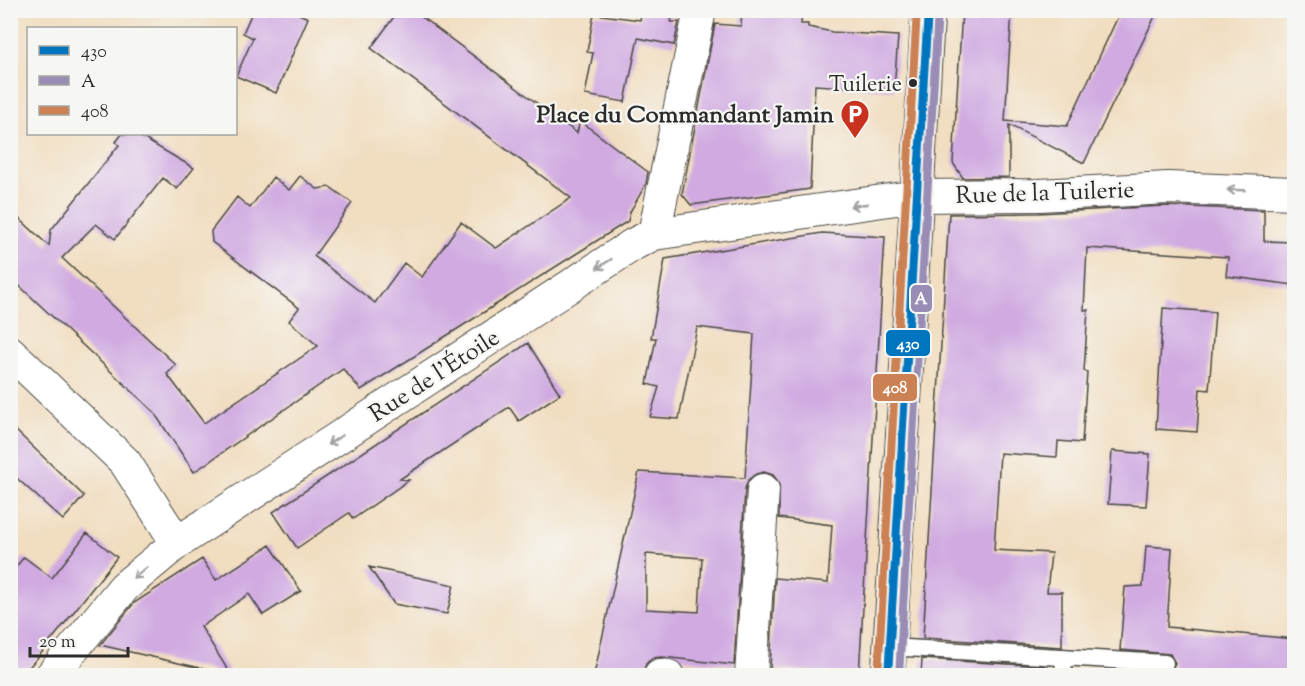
<svg xmlns="http://www.w3.org/2000/svg" width="1305" height="686" viewBox="0 0 1305 686" font-family="'Sorts Mill Goudy',serif">
	<rect width="100%" height="100%" fill="#f6f6f2"/>
	<filter id="ink" filterUnits="userSpaceOnUse"><feTurbulence type="fractalNoise" baseFrequency=".0167" numOctaves="2"/><feDisplacementMap in="SourceGraphic" scale="12" xChannelSelector="R" yChannelSelector="G"/><feConvolveMatrix kernelMatrix="1 2 1 2 8 2 1 2 1" color-interpolation-filters="sRGB"/></filter>
	<filter id="wash" filterUnits="userSpaceOnUse"><feTurbulence type="fractalNoise" baseFrequency=".008" numOctaves="4" result="noise"/><feDisplacementMap in="SourceGraphic" scale="24" xChannelSelector="R" yChannelSelector="G"/><feGaussianBlur stdDeviation="1.35" result="paint"/><feColorMatrix in="noise" values="0 0 0 0 0 0 0 0 0 0 0 0 0 0 0 0 0 1.4 0 .05"/><feComposite in="paint" operator="in"/></filter>
	<g filter="url(#wash)">
		<rect width="100%" height="100%" fill="#f1ddbf"/>
		<g id="blocks">
			<path fill="#d0aae1" fill-rule="evenodd" d="M 253,10 L 290,10 L 308,18 L 276,93 L 236,76 L 253,38 L 243,33 Z
				M 399,10 L 412,10 L 577,133 L 580,121 L 648,172 L 646,184 L 630,212 L 628,221 L 579,252 L 361,390 L 343,369 L 194,472 L 153,411 L 10,277 L 10,210 L 49,246 L 51,230 L 119,145 L 116,142 L 122,134 L 136,134 L 194,168 L 177,189 L 163,178 L 115,239 L 96,224 L 62,258 L 176,365 L 167,374 L 204,423 L 318,346 L 289,321 L 299,308 L 212,242 L 211,231 L 237,197 L 250,208 L 273,177 L 289,190 L 300,176 L 317,189 L 330,187 L 352,203 L 314,256 L 375,303 L 404,263 L 422,277 L 461,222 L 496,248 L 571,198 L 371,48 Z
				M 642,10 L 673,10 L 671,22 L 679,22 L 674,45 L 638,38 L 625,102 L 585,95 L 593,53 L 587,52 L 594,14 L 640,20 Z
				M 742,10 L 802,10 L 801,24 L 808,24 L 808,27 L 832,32 L 898,36 L 894,90 L 815,85 L 810,189 L 691,205 L 682,194 L 715,24 L 741,26 Z
				M 962,10 L 1012,10 L 1005,121 L 1067,126 L 1121,10 L 1158,10 L 1084,163 L 1009,125 L 1009,177 L 963,178 L 953,163 Z
				M 1163,206 L 1264,210 L 1264,241 L 1294,242 L 1294,285 L 1226,276 L 1228,257 L 1087,248 L 1084,310 L 1088,310 L 1084,371 L 1087,372 L 1082,443 L 1058,441 L 1057,457 L 1000,453 L 994,550 L 1051,553 L 1047,592 L 1062,592 L 1062,647 L 923,638 L 949,214 L 1039,213 Z
				M 822,233 L 885,237 L 859,675 L 770,669 L 775,578 L 828,583 L 832,525 L 779,518 L 779,483 L 773,475 L 764,472 L 756,474 L 748,480 L 745,489 L 734,665 L 662,657 L 652,658 L 646,664 L 642,675 L 594,675 L 639,472 L 745,478 L 754,334 L 697,327 L 679,419 L 650,417 L 659,387 L 647,384 L 656,338 L 651,338 L 665,259 ZM 646,554 L 702,558 L 699,612 L 646,609 Z
				M 1163,308 L 1215,312 L 1209,390 L 1200,389 L 1197,432 L 1156,429 Z
				M 528,343 L 560,394 L 519,421 L 509,407 L 400,479 L 409,480 L 353,519 L 349,513 L 297,548 L 273,512 Z
				M 10,425 L 84,496 L 63,520 L 10,472 Z
				M 1112,451 L 1150,454 L 1146,506 L 1108,504 Z
				M 87,533 L 117,557 L 39,656 L 22,675 L 10,675 L 10,574 L 24,557 L 52,578 Z
				M 270,545 L 301,591 L 263,615 L 249,594 L 201,627 L 231,675 L 100,645 L 134,603 L 202,559 L 216,580 Z
				M 1146,546 L 1172,548 L 1167,627 L 1294,639 L 1294,675 L 1219,675 L 1170,672 L 1175,663 L 1170,654 L 1120,650 L 1125,587 L 1143,586 Z
				M 369,567 L 454,585 L 447,614 L 394,604 Z
				M 922,659 L 1044,666 L 1043,675 L 921,675 Z"/>
		</g>
	</g>
	<g filter="url(#ink)">
		<use href="#blocks" fill-opacity="0" stroke="#494641" stroke-width="1.5"/>
		<g fill="none" stroke-linecap="round" stroke-linejoin="round">
			<g stroke="#494641" stroke-width="19">
				<path id="lane" d="M 889,647 L 1165,663
					M 1063,676 L 1064,657"/>
			</g>
			<g stroke="#494641" stroke-width="34">
				<path id="street" d="M 654,234 L 700,10
					M 10,352 L 125,462 L 177,543
					M 660,675 L 668,676
					M 51,676 L 124,587 L 177,543 L 634,244 L 654,234 L 917,196 L 1039,195 L 1168,188 L 1294,193
					M 751,676 L 763,490"/>
			</g>
			<g stroke="#494641" stroke-width="35">
				<path id="secondary" d="M 888,676 L 928,10"/>
			</g>
			<use href="#lane" stroke="#fff" stroke-width="16"/>
			<use href="#street" stroke="#fff" stroke-width="32"/>
			<use href="#secondary" stroke="#fce5c4" stroke-width="33"/>
			<g stroke="#f6f6f2" stroke-width="12">
				<path id="bus-1" d="M 888,676 L 928,10"/>
			</g>
			<g stroke="#f6f6f2" stroke-width="12">
				<path id="bus-2" d="M 899,676 L 938,11"/>
			</g>
			<g stroke="#f6f6f2" stroke-width="12">
				<path id="bus-3" d="M 878,675 L 917,10"/>
			</g>
			<use href="#bus-1" stroke="#0075bf" stroke-width="8"/>
			<use href="#bus-2" stroke="#998db5" stroke-width="8"/>
			<use href="#bus-3" stroke="#cb8153" stroke-width="8"/>
		</g>
		<defs><path id="oneway-shaft" d="M-6 0H5M1.5-3L5.5 0L1.5 3" fill="none" stroke-width="1.6" stroke-linecap="round" stroke-linejoin="round" transform="scale(1.5)"/></defs>
		<g stroke="#a0a0a0">
			<use href="#oneway-shaft" transform="translate(1236 190) rotate(-178)"/>
			<use href="#oneway-shaft" transform="translate(859 205) rotate(172)"/>
			<use href="#oneway-shaft" transform="translate(604 264) rotate(147)"/>
			<use href="#oneway-shaft" transform="translate(335 440) rotate(147)"/>
			<use href="#oneway-shaft" transform="translate(140 573) rotate(141)"/>
		</g>
	</g>
	<defs>
		<g id="parking-pin" transform="scale(1.5)"><path d="M0 17L-7.5 6A9.5 9.5 0 1 1 7.5 6Z" fill="#c8321e" stroke="#f6f6f2"/><path d="M-3.5-5.5H1a3.5 3.5 0 0 1 0 7H-1V5.5H-3.5ZM-1-3.4V-.6H.8a1.4 1.4 0 0 0 0-2.8Z" fill="#fff"/></g>
	</defs>
	<g fill-rule="evenodd">
		<use href="#parking-pin" x="855" y="114"/>
	</g>
	<circle fill="#2b2b2b" stroke="#f6f6f2" stroke-width="2" cx="913" cy="83" r="5"/>
	<g text-anchor="middle" stroke-width="4.5" stroke-linejoin="round" paint-order="stroke">
		<g font-size="22" fill="#2b2b2b" stroke="#f6f6f2" text-anchor="end">
			<text x="902" y="91">Tuilerie</text>
		</g>
		<g font-size="24" font-weight="bold" fill="#2b2b2b" stroke="#f6f6f2" text-anchor="end">
			<text x="834" y="122">Place du Commandant Jamin</text>
		</g>
		<g font-size="24" fill="#2b2b2b" stroke="#f6f6f2">
			<text transform="translate(1045 192) rotate(-2)" y="8">Rue de la Tuilerie</text>
			<text transform="translate(434 375) rotate(-33)" y="8">Rue de l’Étoile</text>
		</g>
	</g>
	<g stroke="#f6f6f2" stroke-width="2">
		<rect x="910" y="284" width="23" height="29" rx="6" fill="#998db5"/>
		<rect x="885" y="329" width="46" height="28" rx="6" fill="#0075bf"/>
		<rect x="872" y="373" width="46" height="29" rx="6" fill="#cb8153"/>
	</g>
	<g font-size="16" text-anchor="middle" font-weight="bold" fill="#fff">
		<text x="921" y="304">A</text>
		<text x="908" y="349">430</text>
		<text x="895" y="393">408</text>
	</g>
	<rect width="1305" height="686" fill="none" stroke="#f6f6f2" stroke-width="36"/>
	<rect x="27" y="27" width="210" height="108" fill="#f6f6f2" stroke="#a5a5a2" stroke-width="1.5"/>
	<rect x="39" y="46" width="30" height="9" fill="#0075bf" stroke="#a5a5a2" stroke-width="1.5"/>
	<text x="81" y="57" font-size="18" fill="#2b2b2b">430</text>
	<rect x="39" y="76" width="30" height="9" fill="#998db5" stroke="#a5a5a2" stroke-width="1.5"/>
	<text x="81" y="87" font-size="18" fill="#2b2b2b">A</text>
	<rect x="39" y="106" width="30" height="9" fill="#cb8153" stroke="#a5a5a2" stroke-width="1.5"/>
	<text x="81" y="117" font-size="18" fill="#2b2b2b">408</text>
	<path d="M30 647v9h98v-9" fill="none" stroke="#2b2b2b" stroke-width="3"/>
	<text x="39" y="647" font-size="18" fill="#2b2b2b" stroke="#f6f6f2" stroke-width="4.5" paint-order="stroke">20 m</text>
</svg>
